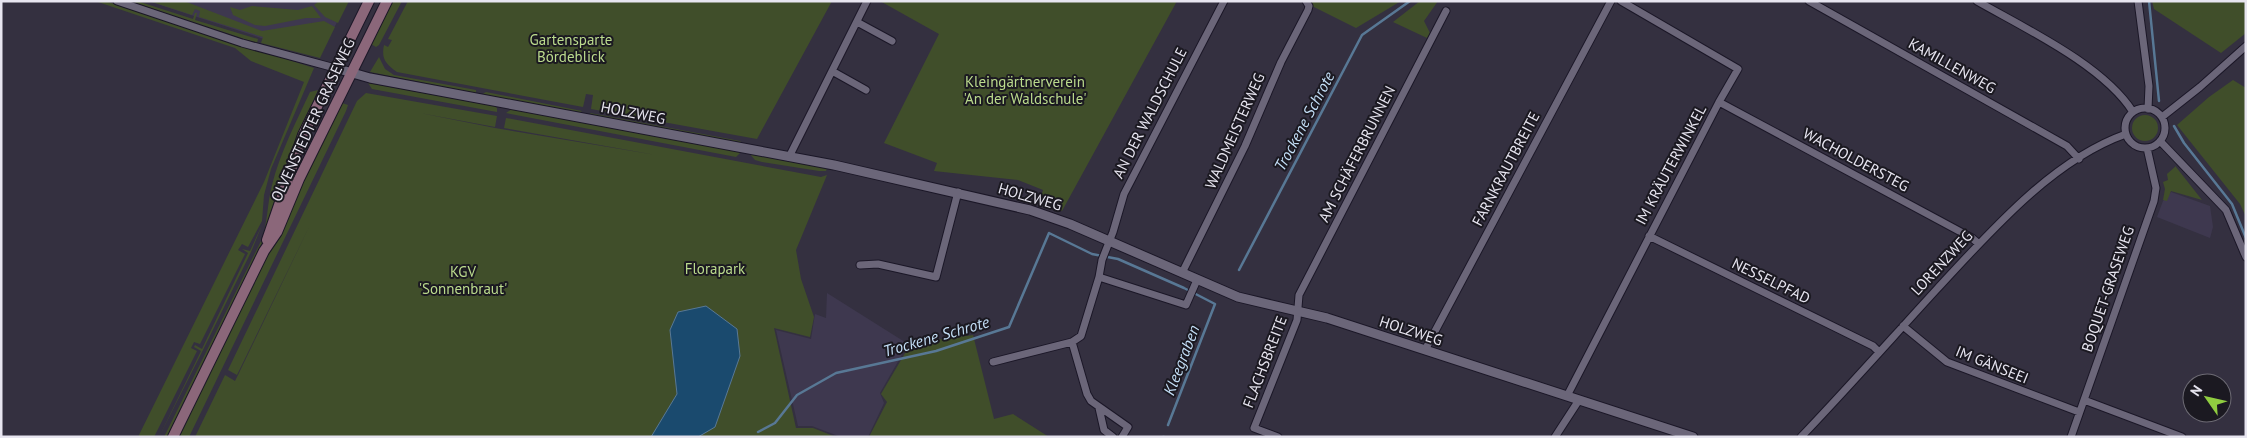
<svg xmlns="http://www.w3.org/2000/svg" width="2247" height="438" viewBox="0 0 2247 438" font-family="'PT Sans',sans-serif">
	<rect width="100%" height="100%" fill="#343040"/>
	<path fill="#3e384f" d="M 148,1 L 348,1 L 319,57 Z
		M 2171,192 L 2210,206 L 2213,227 L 2210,238 L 2157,217 L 2163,201 Z
		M 827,293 L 908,344 L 880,393 L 884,403 L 868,437 L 841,437 L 812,426 L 798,426 L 776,330 L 811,339 L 815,314 L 826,318 Z"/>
	<path fill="#404e2a" d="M 95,1 L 105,1 L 314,68 L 271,169 L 264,195 L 262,221 L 248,247 L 242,244 L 238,250 L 245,254 L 200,344 L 194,342 L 191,348 L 197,351 L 154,437 L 138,437 L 264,182 L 304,82 L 251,61 L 235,48 Z
		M 130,1 L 137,1 L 193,19 L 195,13 L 197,13 L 195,20 L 258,39 L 257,43 Z
		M 149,1 L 184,1 L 262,31 L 324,21 L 335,27 L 320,58 L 261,43 L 263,37 L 199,17 L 200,11 L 195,9 L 192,15 Z
		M 319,1 L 349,1 L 338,23 L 325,17 L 314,5 Z
		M 393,1 L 402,1 L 379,45 L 376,47 L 371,44 Z
		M 408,1 L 832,1 L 757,139 L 591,109 L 593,95 L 586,94 L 583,107 L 397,72 C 386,64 381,59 384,45 L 388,47 L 392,40 L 388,39 Z
		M 1177,1 L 1062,211 L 1039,203 L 1043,190 L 1018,180 L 934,171 L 937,163 L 884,143 L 939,34 L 880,1 Z
		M 1308,1 L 1401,1 L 1356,28 L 1312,6 Z
		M 1420,1 L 1438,1 L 1424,21 L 1430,33 L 1427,38 L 1393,22 Z
		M 2152,1 L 2246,1 L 2246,33 L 2221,53 L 2154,9 Z
		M 252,6 L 298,10 L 312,6 L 321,18 L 306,18 L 265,26 L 255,25 L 233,15 L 230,7 L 240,10 Z
		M 379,57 L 385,69 L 394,75 L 476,90 L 476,93 L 370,72 Z
		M 2233,80 L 2246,88 L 2246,217 L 2240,204 L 2177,125 L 2209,97 Z
		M 368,83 L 494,106 L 497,108 L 497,112 L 372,89 Z
		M 318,90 L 287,162 L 262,243 L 168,437 L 164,437 L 261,241 C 268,223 267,204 272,185 C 280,153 296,122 310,92 Z
		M 486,92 L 582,111 L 579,113 L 481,95 Z
		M 366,93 L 497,116 L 495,127 L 420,113 L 495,128 L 656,155 L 504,128 L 506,118 L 821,177 L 827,175 L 796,250 L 801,279 L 814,317 L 810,337 L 774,328 L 796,428 L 813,428 L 836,437 L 195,437 L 225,375 L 235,381 L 238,375 L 310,225 L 237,375 L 228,370 L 357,101 Z
		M 342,103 L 348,105 L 346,111 L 189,437 L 178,437 Z
		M 512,109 L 741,152 L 736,157 L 506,113 Z
		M 590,113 L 740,141 L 744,145 L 591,115 Z
		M2132 128a13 13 0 1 1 26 0a13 13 0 1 1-26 0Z
		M 749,153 L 827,168 L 826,171 L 819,171 L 762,162 L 755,160 Z
		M 2176,166 L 2176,167 L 2202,200 L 2171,191 L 2167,201 L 2163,200 L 2165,189 L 2163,182 L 2168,180 L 2167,174 Z
		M 262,225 L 251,252 L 203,350 L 159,437 L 201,351 L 194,347 L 195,345 L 202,349 L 248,253 L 242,249 L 250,251 Z
		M 973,335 L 994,419 L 1013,414 L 1049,437 L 869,437 L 887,402 L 881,394 L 911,343 Z"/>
	<path fill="#1a4a6e" stroke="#587895" d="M 706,306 L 737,329 L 740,356 L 715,427 L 698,437 L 651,437 L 677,394 L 670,330 L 678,312 Z"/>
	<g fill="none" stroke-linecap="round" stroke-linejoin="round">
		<path stroke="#587895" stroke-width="2.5" d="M 2149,1 L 2159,101
			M 2174,126 L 2184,143 L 2232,204 L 2246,238
			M 1239,270 L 1362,35 L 1410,1
			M 758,432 L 775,423 L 797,395 L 836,373 L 936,351 L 1009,327 L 1049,233 L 1092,254 L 1118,259 L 1184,288 L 1215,304 L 1168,425
			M 1163,437 L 1164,437"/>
		<g stroke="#1b1727" stroke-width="9">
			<path id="minor" d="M 117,1 L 242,43 L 335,68
				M 1809,1 L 2067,146 L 2079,159
				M 1977,1 C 2026,29 2103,65 2133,112
				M 2138,1 L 2149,86 L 2148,109
				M 857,22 L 892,41
				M 832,71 L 866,90
				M 1719,102 L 1972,238 L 1979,244
				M2125 128a20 20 0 1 1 40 0a20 20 0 1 1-40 0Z
				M 2162,117 L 2200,87 L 2246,46
				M 2160,141 L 2226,210 L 2246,257
				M 789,157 L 867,1
				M 1649,236 L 1873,346 L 1879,352
				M 860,265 L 878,264 L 936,277 L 958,192
				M 1182,273 L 1245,146 L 1281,62 L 1308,10 L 1309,6 L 1306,1
				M 1099,277 L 1186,305 L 1197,280
				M 1903,326 L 1947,362 L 2079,412
				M 1072,342 L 1087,394 L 1091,401 L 1128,427 L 1122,437
				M 1425,350 L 1611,1
				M 993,362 L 1072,342 L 1081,336 L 1099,277 L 1102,260 L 1113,232 L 1124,194 L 1224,1
				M 1567,396 L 1719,102 L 1738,69 L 1621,1
				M 2084,400 L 2182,437
				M 1099,408 L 1104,430 L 1113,437
				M 1278,437 L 1254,428 L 1297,320 L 1299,295 L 1446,11
				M 1555,437 L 1579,400
				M 1801,437 C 1847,389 1892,338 1937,289 C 1989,233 2052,160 2126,134
				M 2071,437 L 2154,201 L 2156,188 L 2147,148"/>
		</g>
		<g stroke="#1b1727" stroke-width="11">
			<path id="tertiary" d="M 335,68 L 370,78 L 834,165 L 1030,210 L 1070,224 L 1238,297 L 1327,318 L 1693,437"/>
		</g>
		<g stroke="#1b1727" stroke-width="12">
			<path id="secondary" d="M 267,240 L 303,135 L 369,1
				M 173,437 L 264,251 L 277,232 L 299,179 L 387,1"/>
		</g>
		<use href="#minor" stroke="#6b6679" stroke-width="7"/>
		<use href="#tertiary" stroke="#6b6679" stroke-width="9"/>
		<use href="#secondary" stroke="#8b677a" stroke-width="10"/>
	</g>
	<g text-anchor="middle" stroke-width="4" stroke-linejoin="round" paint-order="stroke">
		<g font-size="15" fill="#bbdb8d" stroke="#1b1921">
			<text x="571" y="45">Gartensparte<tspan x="571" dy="17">Bördeblick</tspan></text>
			<text x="1025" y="87">Kleingärtnerverein<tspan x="1025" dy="17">'An der Waldschule'</tspan></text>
			<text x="715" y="274">Florapark</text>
			<text x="463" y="277">KGV<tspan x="463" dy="17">'Sonnenbraut'</tspan></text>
		</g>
		<g font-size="15" fill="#e7e5f0" stroke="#1b1921">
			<text transform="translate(1952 66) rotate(29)" y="5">KAMILLENWEG</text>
			<text transform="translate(633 113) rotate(11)" y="5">HOLZWEG</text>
			<text transform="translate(1150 113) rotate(-63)" y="5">AN DER WALDSCHULE</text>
			<text transform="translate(313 120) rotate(-65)" y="5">OLVENSTEDTER GRASEWEG</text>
			<text transform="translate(1235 131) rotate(-66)" y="5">WALDMEISTERWEG</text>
			<text transform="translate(1357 154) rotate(-63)" y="5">AM SCHÄFERBRUNNEN</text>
			<text transform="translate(1856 160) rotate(28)" y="5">WACHOLDERSTEG</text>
			<text transform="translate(1671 165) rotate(-62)" y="5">IM KRÄUTERWINKEL</text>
			<text transform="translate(1506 169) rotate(-62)" y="5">FARNKRAUTBREITE</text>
			<text transform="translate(1030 197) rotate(16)" y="5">HOLZWEG</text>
			<text transform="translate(1942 263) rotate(-47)" y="5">LORENZWEG</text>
			<text transform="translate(1771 281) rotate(26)" y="5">NESSELPFAD</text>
			<text transform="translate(2108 289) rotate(-71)" y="5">BOQUET-GRASEWEG</text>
			<text transform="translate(1411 331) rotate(18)" y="5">HOLZWEG</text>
			<text transform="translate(1265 362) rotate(-69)" y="5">FLACHSBREITE</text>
			<text transform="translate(1992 365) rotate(22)" y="5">IM GÄNSEEI</text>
		</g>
		<g font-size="16" font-style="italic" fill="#c3def6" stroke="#1b1921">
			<text transform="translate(1304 121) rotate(-62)" y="6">Trockene Schrote</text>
			<text transform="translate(936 336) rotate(-16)" y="6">Trockene Schrote</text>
			<text transform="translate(1181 360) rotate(-69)" y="6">Kleegraben</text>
		</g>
	</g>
	<rect width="2247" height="438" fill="none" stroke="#e7e5f0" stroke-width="5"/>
	<g transform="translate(2207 398) rotate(304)"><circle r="24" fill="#1b1921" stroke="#6d6b74"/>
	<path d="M0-4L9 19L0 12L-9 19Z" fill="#90cd40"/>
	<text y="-8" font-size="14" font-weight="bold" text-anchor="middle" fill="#e7e5f0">N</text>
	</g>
</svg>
